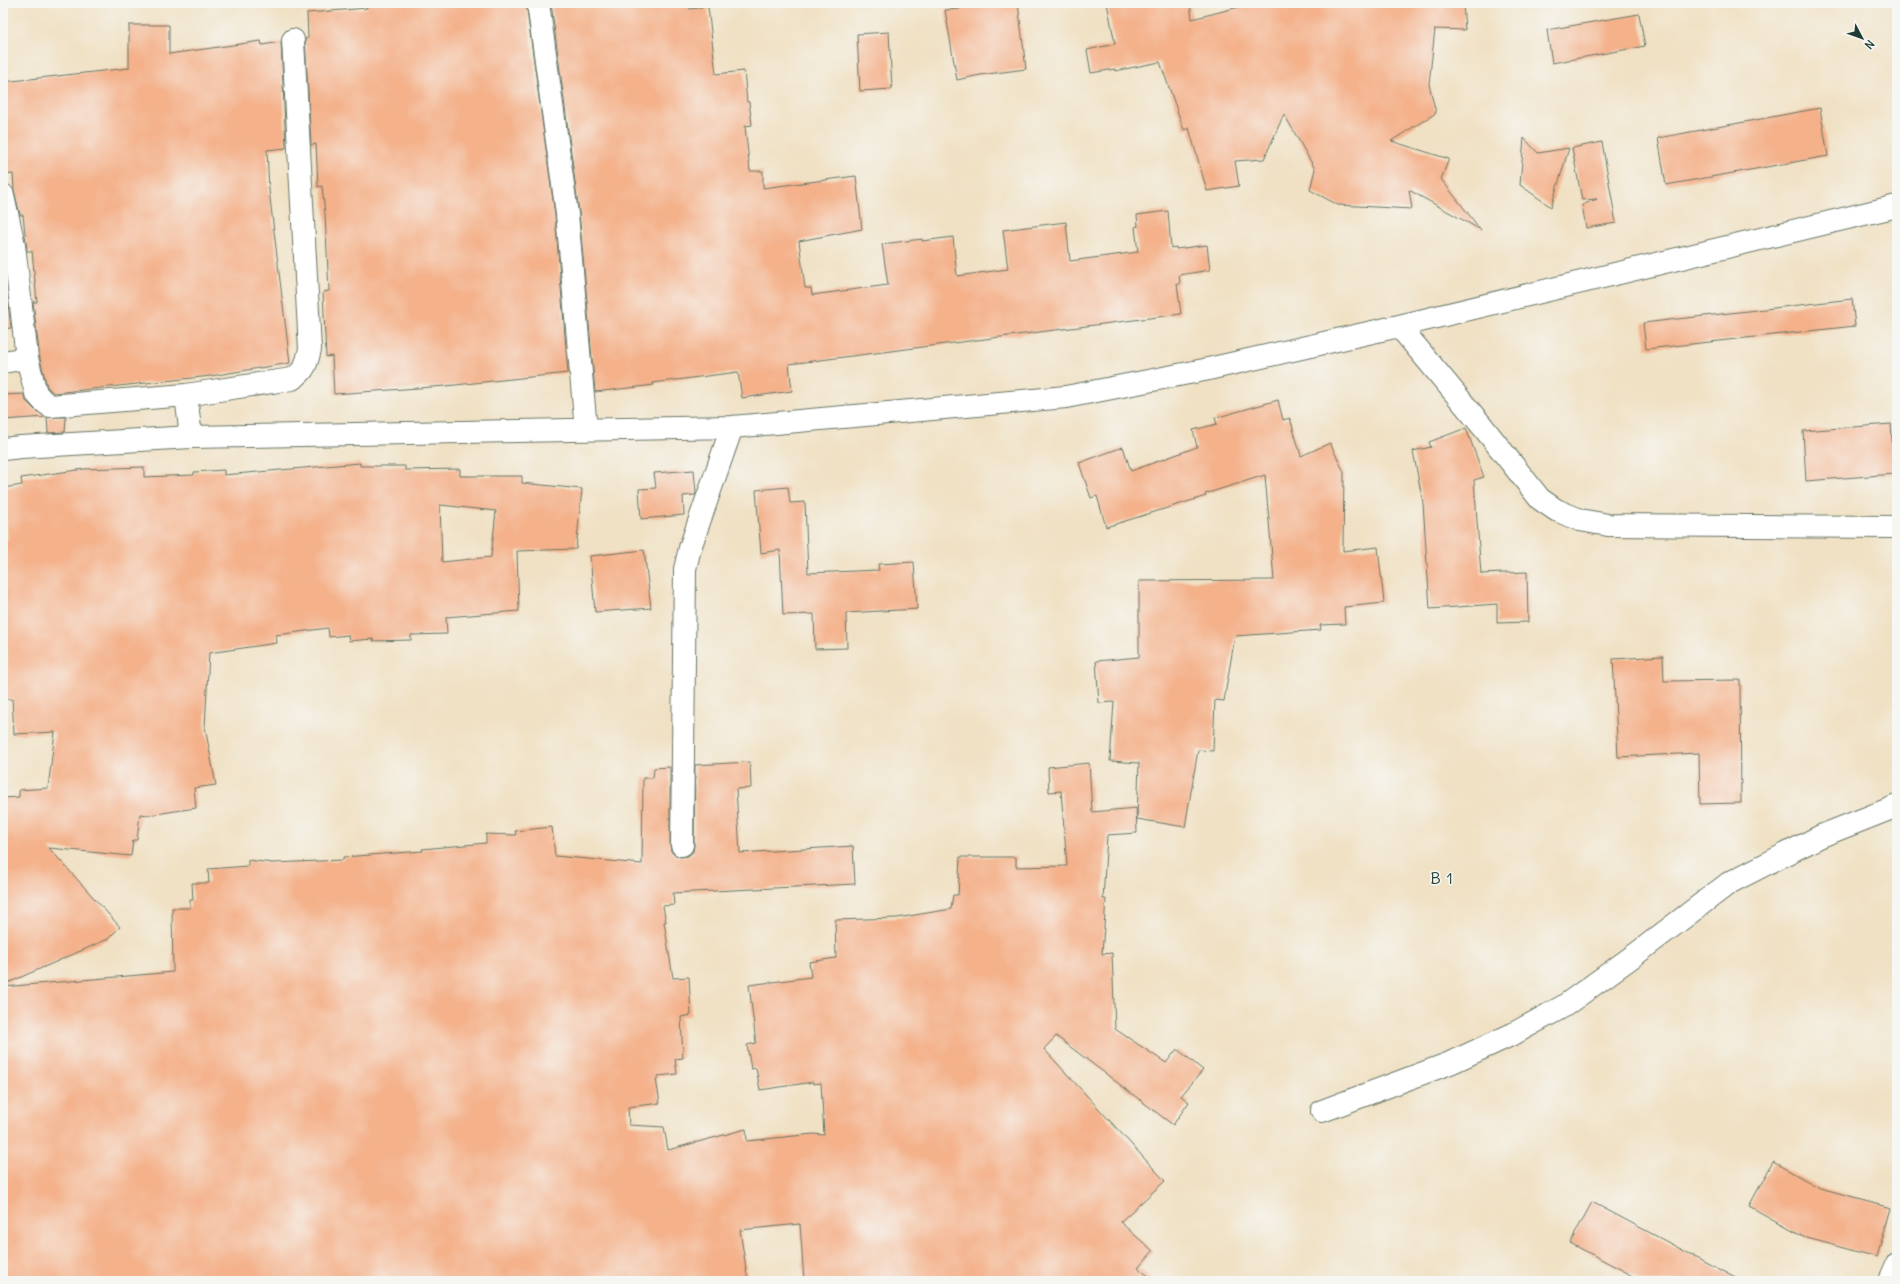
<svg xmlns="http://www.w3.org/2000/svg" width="1900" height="1284" viewBox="0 0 1900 1284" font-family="Delius,sans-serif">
	<rect width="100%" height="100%" fill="#f6f6f2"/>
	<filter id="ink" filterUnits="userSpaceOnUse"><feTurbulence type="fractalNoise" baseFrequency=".025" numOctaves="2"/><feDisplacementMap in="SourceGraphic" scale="8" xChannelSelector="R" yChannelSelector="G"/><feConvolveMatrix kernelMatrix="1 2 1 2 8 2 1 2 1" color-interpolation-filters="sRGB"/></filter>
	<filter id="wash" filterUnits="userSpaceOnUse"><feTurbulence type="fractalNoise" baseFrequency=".012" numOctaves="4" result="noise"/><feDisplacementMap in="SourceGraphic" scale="16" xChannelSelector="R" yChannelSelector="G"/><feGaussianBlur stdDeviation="0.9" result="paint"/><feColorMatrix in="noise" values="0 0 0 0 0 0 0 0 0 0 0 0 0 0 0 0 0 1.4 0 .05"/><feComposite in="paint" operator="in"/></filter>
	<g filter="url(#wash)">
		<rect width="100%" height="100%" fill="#f0e1c4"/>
		<g id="blocks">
			<path fill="#f4b18a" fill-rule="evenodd" d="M 366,3 L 526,3 L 555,215 L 568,373 L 446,386 L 334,394 L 332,356 L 326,357 L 323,292 L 329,291 L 325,214 L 322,186 L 318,187 L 316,144 L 311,145 L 305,39 L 308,38 L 307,13 L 367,8 Z
				M 551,3 L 689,3 L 690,9 L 708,7 L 716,74 L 744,71 L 747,102 L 749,102 L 752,125 L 745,126 L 750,171 L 763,171 L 763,188 L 856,176 L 862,229 L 799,241 L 805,288 L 811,288 L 812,295 L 888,285 L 882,244 L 922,239 L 922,241 L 953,237 L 957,276 L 1008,269 L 1003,230 L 1066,222 L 1070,261 L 1138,252 L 1135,227 L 1138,226 L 1137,215 L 1168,211 L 1171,248 L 1176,247 L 1176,249 L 1207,245 L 1210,270 L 1179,275 L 1180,284 L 1177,284 L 1181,314 L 789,364 L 792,391 L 742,398 L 738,372 L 653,383 L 654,385 L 595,392 L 579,212 Z
				M 958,3 L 1018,3 L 1026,69 L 980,75 L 957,80 L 945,10 L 960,9 Z
				M 1107,3 L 1190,3 L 1192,19 L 1243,6 L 1242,3 L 1463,3 L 1465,30 L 1435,29 L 1429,84 L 1436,113 L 1391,141 L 1449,159 L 1441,179 L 1481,230 L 1409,190 L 1412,209 L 1338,205 L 1310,190 L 1315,169 L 1284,114 L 1264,159 L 1235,161 L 1239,186 L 1207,191 L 1189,128 L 1184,130 L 1160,62 L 1115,71 L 1115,69 L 1091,73 L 1087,50 L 1115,44 Z
				M 1639,14 L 1645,46 L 1552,63 L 1547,30 Z
				M 129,25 L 169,25 L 169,54 L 261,41 L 262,45 L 281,42 L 286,148 L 267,150 L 269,190 L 290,363 L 211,376 L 54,393 L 47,387 L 40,359 L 33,302 L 37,302 L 32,251 L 27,251 L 23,215 L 20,215 L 14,190 L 13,174 L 3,175 L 3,82 L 129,68 Z
				M 889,32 L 892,89 L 860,91 L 857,34 Z
				M 1820,108 L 1828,156 L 1666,185 L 1658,138 Z
				M 1524,138 L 1538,153 L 1569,148 L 1551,207 L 1520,185 Z
				M 1602,142 L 1616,223 L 1586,228 L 1582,205 L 1597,199 L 1582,200 L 1572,148 Z
				M 1852,299 L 1855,326 L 1646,349 L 1643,323 Z
				M 3,304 L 8,304 L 11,328 L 3,329 Z
				M 23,394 L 26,401 L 34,409 L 46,417 L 3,420 L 3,395 Z
				M 1278,400 L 1283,420 L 1290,418 L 1301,456 L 1330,443 L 1344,472 L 1343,551 L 1378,547 L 1384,603 L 1344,607 L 1345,624 L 1320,625 L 1321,630 L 1235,636 L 1224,701 L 1215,700 L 1213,751 L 1198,750 L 1185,827 L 1137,819 L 1139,763 L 1110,761 L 1114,702 L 1099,703 L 1096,661 L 1139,657 L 1139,581 L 1274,580 L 1265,475 L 1205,494 L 1206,496 L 1106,527 L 1097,496 L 1091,498 L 1079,463 L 1123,447 L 1131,471 L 1197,447 L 1193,430 L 1217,424 L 1215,418 Z
				M 47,417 L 66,417 L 65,432 L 48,433 Z
				M 1891,424 L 1894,474 L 1806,481 L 1803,431 Z
				M 1466,428 L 1484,477 L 1474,480 L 1481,574 L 1527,572 L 1528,622 L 1497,623 L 1497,604 L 1430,609 L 1423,503 L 1413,451 L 1431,447 L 1429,442 Z
				M 360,463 L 360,466 L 405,466 L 405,470 L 460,469 L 460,476 L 522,476 L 522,483 L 582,489 L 576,549 L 517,551 L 519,611 L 446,617 L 447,634 L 411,635 L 411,640 L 373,641 L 373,639 L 349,641 L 348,635 L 329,637 L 328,628 L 276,635 L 277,643 L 209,653 L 205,727 L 216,785 L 194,788 L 196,808 L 149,815 L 140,814 L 137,840 L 133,840 L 131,856 L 49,848 L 120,927 L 108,939 L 3,985 L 3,798 L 19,797 L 19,790 L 48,788 L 55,732 L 14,734 L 12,699 L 5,699 L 8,649 L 3,649 L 3,540 L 8,539 L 3,488 L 22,485 L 21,478 L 84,469 L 144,467 L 144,477 L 194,475 L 194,472 L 224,470 L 224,475 ZM 440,505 L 496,511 L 491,557 L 442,562 Z
				M 694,470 L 696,493 L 695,495 L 683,496 L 684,515 L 641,519 L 639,489 L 656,488 L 654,473 Z
				M 788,487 L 790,503 L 805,502 L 808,573 L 879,570 L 878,564 L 914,562 L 917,609 L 846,613 L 847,648 L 815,649 L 814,614 L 783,615 L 780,550 L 761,553 L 756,490 Z
				M 644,550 L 651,608 L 595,612 L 590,556 Z
				M 1663,656 L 1664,681 L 1740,680 L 1741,803 L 1700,804 L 1699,753 L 1618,757 L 1613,659 Z
				M 750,762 L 751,788 L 736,789 L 740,853 L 853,846 L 855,884 L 673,893 L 674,905 L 663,906 L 666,922 L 664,922 L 673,978 L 689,977 L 691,1015 L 681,1017 L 683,1058 L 675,1059 L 677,1074 L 658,1076 L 658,1079 L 656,1079 L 660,1103 L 628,1107 L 629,1125 L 664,1127 L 668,1150 L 746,1129 L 747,1141 L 813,1134 L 824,1135 L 821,1083 L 813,1084 L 813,1082 L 760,1090 L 756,1068 L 751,1069 L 747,1045 L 756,1043 L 749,985 L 811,977 L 809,962 L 836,958 L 835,920 L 897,918 L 951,909 L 953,895 L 958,895 L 960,857 L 1016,857 L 1016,867 L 1067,866 L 1061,791 L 1049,792 L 1048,767 L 1089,763 L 1092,812 L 1136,808 L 1137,833 L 1107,835 L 1103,899 L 1106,899 L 1102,954 L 1112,953 L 1115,1029 L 1166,1063 L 1177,1049 L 1203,1070 L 1181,1096 L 1189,1102 L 1173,1125 L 1056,1036 L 1044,1049 L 1165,1181 L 1120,1222 L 1153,1251 L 1138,1268 L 1155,1281 L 804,1281 L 800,1224 L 740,1230 L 748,1281 L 3,1281 L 3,987 L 173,972 L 172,908 L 190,908 L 190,900 L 193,900 L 192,883 L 209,883 L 208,869 L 248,866 L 248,860 L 273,863 L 343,860 L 343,857 L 423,851 L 422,849 L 486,843 L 486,834 L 516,835 L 515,831 L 552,827 L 555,856 L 642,864 L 643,778 L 653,778 L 654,768 L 670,767 L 670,845 L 671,851 L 675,856 L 681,857 L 688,856 L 693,852 L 694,845 L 695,765 Z
				M 1773,1162 L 1820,1188 L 1891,1207 L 1877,1257 L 1806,1238 L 1749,1206 Z
				M 1592,1202 L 1741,1281 L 1643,1281 L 1570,1243 Z"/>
		</g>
	</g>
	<g filter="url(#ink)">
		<use href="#blocks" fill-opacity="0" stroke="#687666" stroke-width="1"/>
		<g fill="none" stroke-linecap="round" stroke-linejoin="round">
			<g stroke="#687666" stroke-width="24">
				<path id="minor" d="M 538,3 L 567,214 L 586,430
					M 3,195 L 14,245 L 27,358 L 36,393 L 43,401 L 50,406 L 186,395
					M 1399,326 L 1483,427 L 1540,499 L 1556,510 L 1580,520 L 1608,525 L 1897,527
					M 3,362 L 27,358
					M 191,437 L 186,395 L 292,379 C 305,371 307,363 310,349 L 293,40
					M 3,449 L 21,447 L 191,437 L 732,427 L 1066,397 L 1204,370 L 1399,326 L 1897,206
					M 682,845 L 685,569 L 690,548 L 732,427
					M 1322,1111 L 1450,1063 L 1513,1034 L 1564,1006 L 1636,954 L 1729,883 L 1821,836 L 1897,806
					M 1889,1281 L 1897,1263"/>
			</g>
			<use href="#minor" stroke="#fff" stroke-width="22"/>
		</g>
	</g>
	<g text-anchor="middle" stroke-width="3" stroke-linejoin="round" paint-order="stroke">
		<g font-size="16" letter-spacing="1" fill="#1f3d34" stroke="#f6f6f2">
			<text x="1442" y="884">B 1</text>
		</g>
	</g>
	<rect width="1900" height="1284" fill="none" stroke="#f6f6f2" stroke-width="16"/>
	<g transform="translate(1862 38) rotate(131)" stroke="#f6f6f2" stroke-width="3" paint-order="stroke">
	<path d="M0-3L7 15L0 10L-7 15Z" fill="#1f3d34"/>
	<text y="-6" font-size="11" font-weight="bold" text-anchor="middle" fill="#1f3d34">N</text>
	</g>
</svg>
